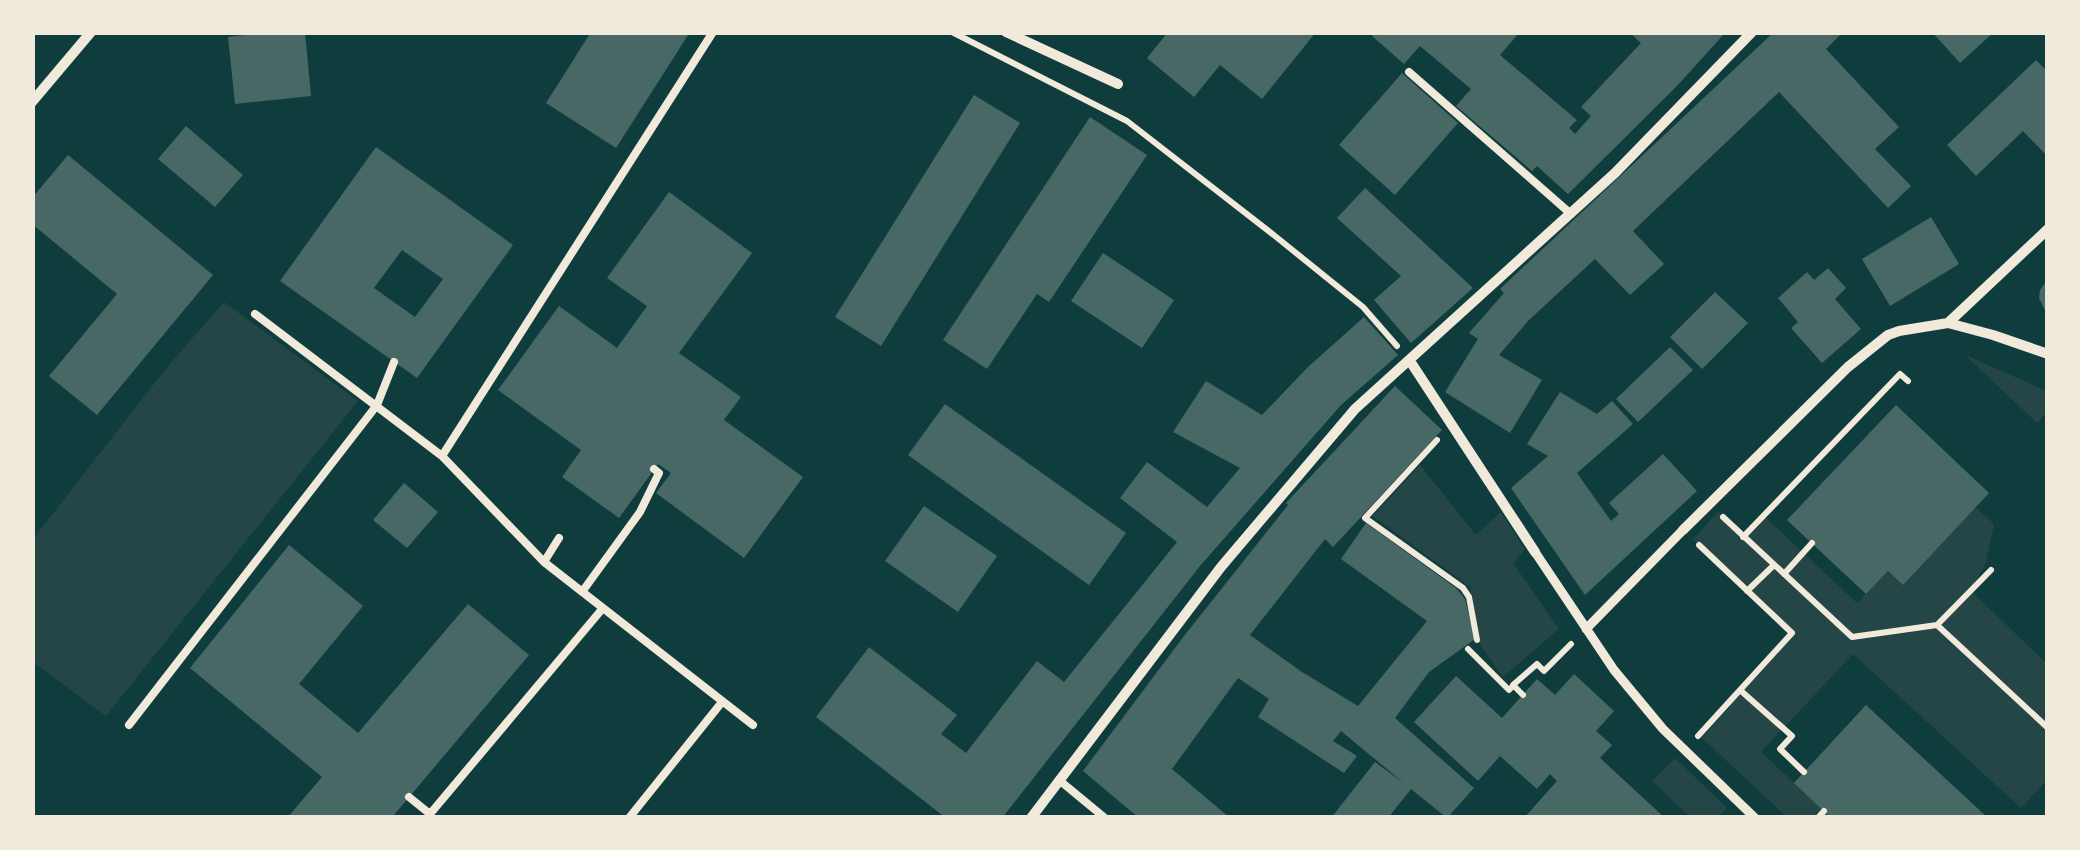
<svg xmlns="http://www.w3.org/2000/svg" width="2080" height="850" viewBox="0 0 2080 850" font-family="Arial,sans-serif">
	<rect width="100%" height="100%" fill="#0f3d3e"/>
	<path fill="#244646" d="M 224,302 L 358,401 L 106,716 L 33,662 L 33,539 L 168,366 Z
		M 1965,355 L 2047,391 L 2047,412 L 2037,423 Z
		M 1420,465 L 1476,535 L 1501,512 L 1525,550 L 1513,563 L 1559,629 L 1503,677 L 1479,643 L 1470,587 L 1373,516 Z
		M 1975,507 L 1994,524 L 1986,562 L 1971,591 L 2047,664 L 2047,780 L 2021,808 L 1853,654 L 1761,752 L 1831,817 L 1787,817 L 1702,738 L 1731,706 L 1729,703 L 1791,633 L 1693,539 L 1718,512 L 1743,536 L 1764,516 L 1857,603 L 1888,571 L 1903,584 Z
		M 1675,758 L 1727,808 L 1718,817 L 1690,817 L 1652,781 Z"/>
	<path fill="#486865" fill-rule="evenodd" d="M 268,32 L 305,32 L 311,96 L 235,104 L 228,37 Z
		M 591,32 L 690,32 L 616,148 L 546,103 Z
		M 1168,32 L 1316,32 L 1262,99 L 1220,65 L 1194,97 L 1147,58 Z
		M 1375,32 L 1520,32 L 1500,55 L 1577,120 L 1569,128 L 1575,134 L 1591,116 L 1581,107 L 1641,43 L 1629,32 L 1726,32 L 1676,87 L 1568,194 L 1537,166 L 1532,171 L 1456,106 L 1471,89 L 1420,46 L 1404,64 L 1372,36 Z
		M 1774,32 L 1843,32 L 1826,49 L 1899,127 L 1875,149 L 1911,186 L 1888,208 L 1779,92 L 1633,231 L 1664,264 L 1630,295 L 1595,259 L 1529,320 L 1499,355 L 1542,380 L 1510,433 L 1445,392 L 1478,339 L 1469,333 L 1504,293 L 1500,289 Z
		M 1932,32 L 1994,32 L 1960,63 Z
		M 2036,60 L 2048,72 L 2048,157 L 2023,131 L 1976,176 L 1947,145 Z
		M 1402,73 L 1458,123 L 1395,195 L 1339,145 Z
		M 974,95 L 1020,123 L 881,346 L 835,317 Z
		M 1090,117 L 1147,155 L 1049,302 L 1037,294 L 987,369 L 943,340 Z
		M 186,126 L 243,175 L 215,207 L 158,159 Z
		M 376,147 L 513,245 L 417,378 L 280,281 ZM 402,250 L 443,279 L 415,317 L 374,288 Z
		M 68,155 L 213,275 L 97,415 L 49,376 L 117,294 L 32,224 L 32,198 Z
		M 1365,188 L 1473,288 L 1411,343 L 1374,300 L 1401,276 L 1337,218 Z
		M 669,192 L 752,253 L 679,353 L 741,397 L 724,420 L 803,477 L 744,558 L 656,493 L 671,473 L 658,464 L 619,518 L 562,477 L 581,450 L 498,390 L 559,306 L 617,348 L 647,306 L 607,278 Z
		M 1931,217 L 1959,264 L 1890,306 L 1862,259 Z
		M 1103,253 L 1174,300 L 1142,348 L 1071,301 Z
		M 1828,268 L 1846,288 L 1835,299 L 1861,329 L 1822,363 L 1791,328 L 1798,322 L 1778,298 L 1807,272 L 1814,280 Z
		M 2048,279 L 2048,317 L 2039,298 L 2040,290 Z
		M 1715,292 L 1748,323 L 1702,369 L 1670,337 Z
		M 1364,317 L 1398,355 L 1341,405 L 1200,566 L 1002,818 L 946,818 L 816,717 L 869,647 L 957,715 L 941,734 L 966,753 L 1037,661 L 1064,682 L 1177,542 L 1120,498 L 1147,462 L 1207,507 L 1240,468 L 1173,432 L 1206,381 L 1262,415 L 1308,367 Z
		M 1670,347 L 1693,370 L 1638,422 L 1616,399 Z
		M 1395,386 L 1442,430 L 1333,547 L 1325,539 L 1250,635 L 1302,672 L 1358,706 L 1427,621 L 1341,559 L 1366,523 L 1456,588 L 1465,599 L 1475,639 L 1429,672 L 1395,718 L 1474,788 L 1447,818 L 1411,789 L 1388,818 L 1331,818 L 1375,762 L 1405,784 L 1341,731 L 1333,741 L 1357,756 L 1344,773 L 1258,717 L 1269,699 L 1238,678 L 1172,769 L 1230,818 L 1139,818 L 1083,771 L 1184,636 L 1288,505 L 1286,503 Z
		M 1560,392 L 1597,414 L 1612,401 L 1633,424 L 1577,473 L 1611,521 L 1619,514 L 1609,503 L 1663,454 L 1697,491 L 1585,595 L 1511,488 L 1548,456 L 1527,444 Z
		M 945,404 L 1126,533 L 1089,585 L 908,455 Z
		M 1896,405 L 1989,493 L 1903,585 L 1888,571 L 1866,594 L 1787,520 Z
		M 404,483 L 438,512 L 407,548 L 373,520 Z
		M 924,506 L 997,556 L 958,612 L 885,561 Z
		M 289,545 L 363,606 L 299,684 L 358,733 L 468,604 L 529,655 L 394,815 L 397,818 L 287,818 L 322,777 L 190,668 Z
		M 1574,674 L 1614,711 L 1596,731 L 1612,745 L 1600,758 L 1665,818 L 1524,818 L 1557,781 L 1550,774 L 1537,789 L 1500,756 L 1478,781 L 1414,722 L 1456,676 L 1502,718 L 1537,679 L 1555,695 Z
		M 1866,705 L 1988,818 L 1831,818 L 1794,783 Z"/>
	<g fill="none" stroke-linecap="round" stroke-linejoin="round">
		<path stroke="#f1e9da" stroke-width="6" d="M 952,32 L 1127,121 L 1275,236 L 1363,307 L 1397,346
			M 1437,440 L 1365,518 L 1463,588 L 1469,597 L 1477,640
			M 1723,517 L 1852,637 L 1937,625 L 2048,728
			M 1743,537 L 1900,374 L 1908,381
			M 1784,574 L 1812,543
			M 1747,591 L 1774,565
			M 1937,625 L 1991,570
			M 1468,649 L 1509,690 L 1513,686
			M 1740,690 L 1792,736 L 1780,749 L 1804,772
			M 1523,695 L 1513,685 L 1537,664 L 1544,671 L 1571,644
			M 1698,736 L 1792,633 L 1699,545
			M 1818,818 L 1824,811"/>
		<path stroke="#f1e9da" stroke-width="8" d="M 713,32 L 442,456 L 544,562 L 753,725
			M 1409,72 L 1571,214
			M 255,314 L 442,456
			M 544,562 L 559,538
			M 582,592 L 640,512 L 659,473 L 654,469
			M 129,725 L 377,405 L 394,362
			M 1059,780 L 1105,818
			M 409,797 L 430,814 L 603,608
			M 629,818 L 722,702"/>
		<path stroke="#f1e9da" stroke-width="9" d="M 1535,552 L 1614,670 L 1663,729 L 1755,818
			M 1586,629 L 1683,530"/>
		<path stroke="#f1e9da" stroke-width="10" d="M 1006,32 L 1118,84
			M 32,102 L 91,32
			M 1948,323 L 1993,335 L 2048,354
			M 1410,361 L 1535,552
			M 1683,530 L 1848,367 L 1888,335 L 1899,331 L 1948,323 L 2048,229
			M 1031,818 L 1221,567 L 1355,409 L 1615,173 L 1752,32"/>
	</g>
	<rect width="2080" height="850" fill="none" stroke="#f1e9da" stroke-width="70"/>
</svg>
